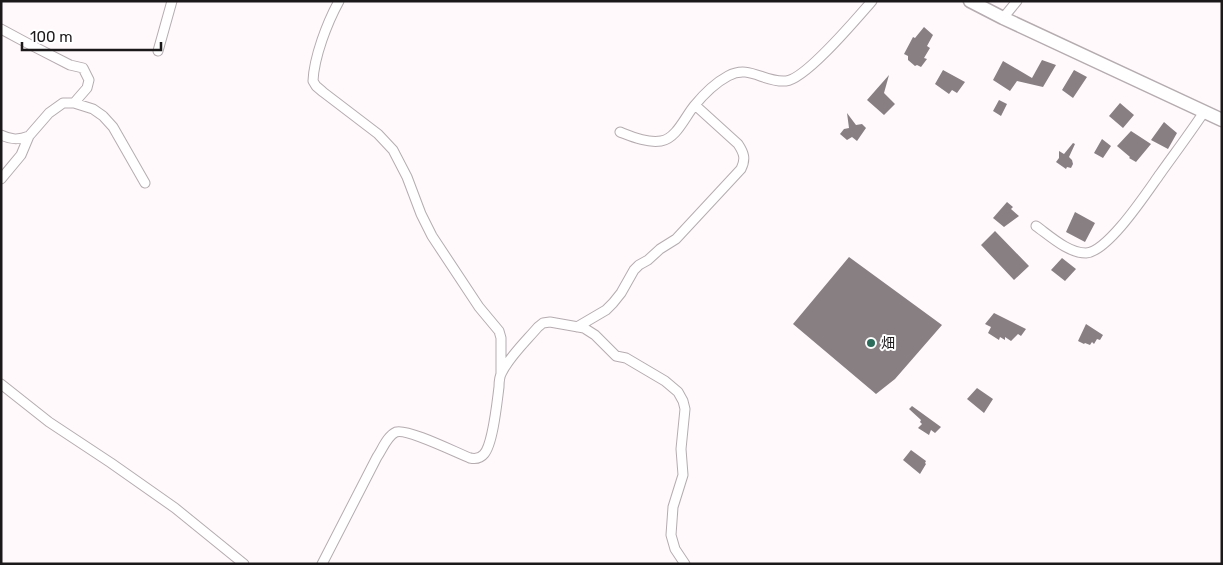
<svg xmlns="http://www.w3.org/2000/svg" width="1223" height="565" viewBox="0 0 1223 565" font-family="Rubik,'Noto Sans SC',sans-serif">
	<rect width="100%" height="100%" fill="#fff9fc"/>
	<path fill="#887f83" d="M 924,27 L 933,35 L 927,46 L 930,48 L 924,58 L 927,59 L 921,67 L 917,65 L 915,66 L 908,60 L 908,56 L 904,54 L 913,37 L 915,38 Z
		M 1042,60 L 1056,65 L 1043,87 L 1017,81 L 1010,91 L 993,80 L 1003,61 L 1032,78 Z
		M 943,70 L 965,82 L 957,93 L 952,90 L 949,94 L 935,84 Z
		M 1074,70 L 1087,77 L 1073,98 L 1062,90 Z
		M 889,75 L 884,93 L 895,104 L 884,115 L 867,100 Z
		M 999,100 L 1007,104 L 1001,116 L 993,111 Z
		M 1120,103 L 1134,115 L 1123,128 L 1109,116 Z
		M 847,113 L 856,125 L 862,124 L 866,128 L 857,141 L 852,137 L 847,140 L 840,134 L 844,129 L 849,128 Z
		M 1164,122 L 1171,128 L 1177,133 L 1168,149 L 1151,140 Z
		M 1131,131 L 1151,144 L 1136,162 L 1129,158 L 1130,157 L 1117,146 Z
		M 1102,139 L 1111,146 L 1103,158 L 1094,153 Z
		M 1073,143 L 1075,144 L 1069,157 L 1072,160 L 1073,164 L 1071,168 L 1067,167 L 1066,169 L 1056,162 L 1059,158 L 1059,151 L 1064,154 Z
		M 1007,202 L 1013,207 L 1011,209 L 1019,216 L 1004,227 L 993,218 Z
		M 1075,212 L 1095,223 L 1085,242 L 1066,232 Z
		M 995,231 L 1029,266 L 1014,280 L 981,245 Z
		M 849,257 L 942,325 L 895,379 L 876,394 L 793,324 Z
		M 1062,258 L 1076,269 L 1065,281 L 1051,270 Z
		M 994,313 L 1026,329 L 1021,336 L 1018,334 L 1011,341 L 1005,337 L 1005,340 L 1000,337 L 999,340 L 988,333 L 991,327 L 985,324 Z
		M 1086,324 L 1103,335 L 1100,340 L 1097,339 L 1094,344 L 1092,342 L 1090,345 L 1085,343 L 1084,344 L 1078,341 Z
		M 977,388 L 993,399 L 984,413 L 967,399 Z
		M 912,406 L 941,427 L 935,433 L 931,430 L 929,435 L 918,428 L 922,424 L 920,422 L 921,420 L 909,409 Z
		M 911,450 L 926,461 L 925,463 L 926,464 L 920,474 L 903,460 Z"/>
	<g fill="none" stroke-linecap="round" stroke-linejoin="round">
		<g stroke="#b5acb0" stroke-width="11">
			<path id="street" d="M 339,1 C 327,23 314,57 313,81 L 316,86 L 323,92 L 378,134 L 393,150 L 407,177 L 421,214 L 432,236 L 479,307 L 499,331 L 501,338 L 501,373
				M 1003,18 L 1017,1
				M 1,29 L 27,43 L 70,65 L 83,68 L 89,80 L 87,88 L 74,103
				M 158,51 L 172,1
				M 620,132 C 633,137 647,143 661,141 C 676,139 685,117 694,106 C 703,95 715,83 728,76 C 750,64 763,83 786,81 C 806,79 857,18 872,1
				M 1,135 C 11,140 19,140 29,136
				M 1,179 L 21,155 L 29,136 L 49,113 L 63,103 L 74,103 L 93,109 L 103,116 L 113,127 L 145,183
				M 1036,226 C 1050,236 1068,253 1086,253 C 1108,252 1147,192 1160,174 C 1175,153 1190,133 1204,112
				M 577,327 L 606,310 L 613,303 L 621,293 L 634,270 L 639,265 L 648,260 L 660,249 L 676,239 L 741,169 C 746,159 744,153 738,144 L 695,105
				M 1,384 L 49,422 L 111,463 L 175,508 L 244,564
				M 322,564 L 377,457 C 382,450 387,436 396,432 C 407,428 457,453 470,458 C 475,459 480,459 484,454 C 493,444 497,402 499,387 C 499,382 499,377 502,372 C 510,356 526,341 538,327 L 543,323 L 550,322 L 584,328 L 595,335 L 616,356 L 626,358 L 665,381 L 678,392 L 683,401 L 685,409 L 681,449 L 683,475 L 673,507 L 671,535 L 675,549 L 685,564"/>
		</g>
		<g stroke="#b5acb0" stroke-width="15">
			<path id="secondary" d="M 970,1 L 1003,18 L 1222,120"/>
		</g>
		<use href="#street" stroke="#fff" stroke-width="9"/>
		<use href="#secondary" stroke="#fff" stroke-width="12"/>
	</g>
	<circle fill="#2c6c5a" stroke="#fff" stroke-width="2" cx="871" cy="343" r="5"/>
	<g text-anchor="middle" stroke-width="4" stroke-linejoin="round" paint-order="stroke">
		<g font-size="14" fill="#1c191b" stroke="#fff" text-anchor="start">
			<text x="881" y="348">畑</text>
		</g>
	</g>
	<rect width="1223" height="565" fill="none" stroke="#1c191b" stroke-width="5"/>
	<path d="M22 42v8h139v-8" fill="none" stroke="#1c191b" stroke-width="2.5"/>
	<text x="30" y="42" font-size="15" fill="#1c191b" stroke="#ffffff" stroke-width="4" paint-order="stroke">100 m</text>
</svg>
